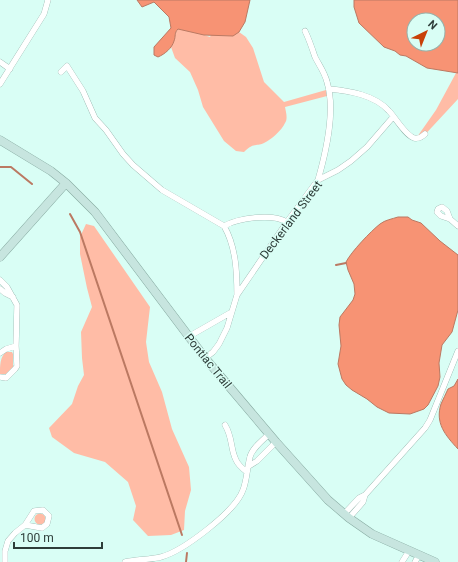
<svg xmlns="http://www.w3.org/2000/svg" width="458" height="562" viewBox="0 0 458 562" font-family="Roboto,sans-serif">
	<rect width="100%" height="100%" fill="#d9fef5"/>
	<path fill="#ffbca6" d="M 178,29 L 192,31 L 210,37 L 211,35 C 222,34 228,38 239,32 L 246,37 L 253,48 L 264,82 L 284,102 L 326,90 L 327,96 L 285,107 C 286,112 288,119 285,123 C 282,130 271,140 264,143 C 255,147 254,142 244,152 L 236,151 L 224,141 L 203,107 L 198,90 L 190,72 L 175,58 L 171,47 C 174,41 174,33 178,29 Z
		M 456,73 L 458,73 L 458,99 L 420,140 L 417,137 L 436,110 Z
		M 86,224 L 94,226 L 150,307 L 146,342 L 149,362 L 162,392 L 172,429 L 189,467 L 191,490 L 185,511 L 184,530 L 171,535 L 148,536 L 133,520 L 136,506 L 128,482 L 105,462 L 74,453 L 52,437 L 49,428 L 72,404 L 78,386 L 84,375 L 82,358 L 81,332 L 92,307 L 87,288 L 80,254 L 80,237 Z
		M 6,352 L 12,352 L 13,354 L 13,367 L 6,374 L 0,374 C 0,365 0,357 6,352 Z
		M34.5 519a5.5 5.5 0 1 1 11 0a5.5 5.5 0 1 1-11 0Z"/>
	<path fill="#f79374" stroke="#bb7962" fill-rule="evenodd" d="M 137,0 L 250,0 L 245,22 L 239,32 L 233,36 L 204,35 L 178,29 C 174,33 176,36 174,41 C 172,48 165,54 158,57 L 154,55 L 154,47 L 171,28 L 169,17 L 154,2 L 142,7 Z
		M 354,0 L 458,0 L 458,73 L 427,68 L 406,56 L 400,55 L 395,51 L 384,47 L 359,23 L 354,7 ZM 414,20 L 438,20 L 438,44 L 414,44 Z
		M 398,217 L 408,217 L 412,220 L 421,223 L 440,241 L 458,255 L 458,310 L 452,332 L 442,345 L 439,363 L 440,377 L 438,386 L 428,405 L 424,409 L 410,414 L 389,413 L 377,407 L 367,399 L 352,390 L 346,385 L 342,379 L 338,364 L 341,346 L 339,325 L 340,317 L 353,300 L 355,294 L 354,284 L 348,270 L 346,262 C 351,252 371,231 380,224 C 385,220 392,219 398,217 Z
		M 458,379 L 458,449 C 445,435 435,423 441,404 C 443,399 446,394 448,389 L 454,386 Z"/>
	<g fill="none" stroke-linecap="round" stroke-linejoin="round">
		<path stroke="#bb7962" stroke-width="2" d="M 0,167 L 11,167 L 32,184
			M 70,214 L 80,232 L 182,535
			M 336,265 L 346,263
			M 186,562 L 187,553"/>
		<g stroke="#87aaa1" stroke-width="6">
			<path id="street" d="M 305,31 C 309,39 312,48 315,57 C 319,65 325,73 327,82 C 336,111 326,152 318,180
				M 0,62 L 10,69
				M 61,72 L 67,66 L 83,91 L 95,118 L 106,130 L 123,154 L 133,165 L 162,190 L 224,226 C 236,247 237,272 237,295
				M 0,84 L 44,14 L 48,0
				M 329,89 C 350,91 375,95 389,111 C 395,117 405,135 414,138 C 418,139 422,137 425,134
				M 450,219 L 447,211 L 442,207 L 438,209 L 437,212 L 441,216 L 450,219 L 458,226
				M 224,226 C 238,218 272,213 287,222
				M 0,280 L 7,287 L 17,305 L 16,346 L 17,366 L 15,369 L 6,378 L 0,377
				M 0,289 L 5,293 L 13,297
				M 188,337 L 230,313
				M 0,353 L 6,349 L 16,346
				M 205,358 L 213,352 L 219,344 L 227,328 L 237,295 L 287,222 L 318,180 L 338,170 L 351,161 L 367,147 L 393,117
				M 225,425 C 233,438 230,448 236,460 C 238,465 243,469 247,472
				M 249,466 L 257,461 L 276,442
				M 365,495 L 425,428 L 430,420 L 458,351
				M 344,514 L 359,498 L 365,495 L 363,502 L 349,518
				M 5,562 L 5,551 L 8,541 L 15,533 L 25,525 L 34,511 L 43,510 L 49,516 L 47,524 L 42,528 L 25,525
				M 125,562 C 137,559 149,560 161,557 C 183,551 235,512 243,490 C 247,480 247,468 250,457 C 252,448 263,440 269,434
				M 402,562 L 409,551
				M 415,562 L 419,555"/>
		</g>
		<g stroke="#87aaa1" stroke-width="9">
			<path id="secondary" d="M 0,140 L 51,171 L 66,183 L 95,212 L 205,358 L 276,442 L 328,500 L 349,518 L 372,534 L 435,562
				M 0,257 L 66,183"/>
		</g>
		<use href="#street" stroke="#fff" stroke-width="5.5"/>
		<use href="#secondary" stroke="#c7e5df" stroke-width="8"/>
	</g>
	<g text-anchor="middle" stroke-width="3" stroke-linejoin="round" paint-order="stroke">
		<g font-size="12" fill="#2e3d39" stroke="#d9fef5">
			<text transform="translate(291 220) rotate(-53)" y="4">Deckerland Street</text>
			<text transform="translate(208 361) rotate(51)" y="4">Pontiac Trail</text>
		</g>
	</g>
	<g transform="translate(426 32) rotate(43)"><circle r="19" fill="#d9fef5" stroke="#95b1aa"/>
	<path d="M0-3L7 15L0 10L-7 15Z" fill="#c84108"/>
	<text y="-6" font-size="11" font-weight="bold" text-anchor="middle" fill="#2e3d39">N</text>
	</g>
	<path d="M14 542v6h88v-6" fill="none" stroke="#2e3d39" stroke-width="2"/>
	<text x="20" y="542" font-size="12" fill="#2e3d39" stroke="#d9fef5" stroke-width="3" paint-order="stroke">100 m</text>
</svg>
